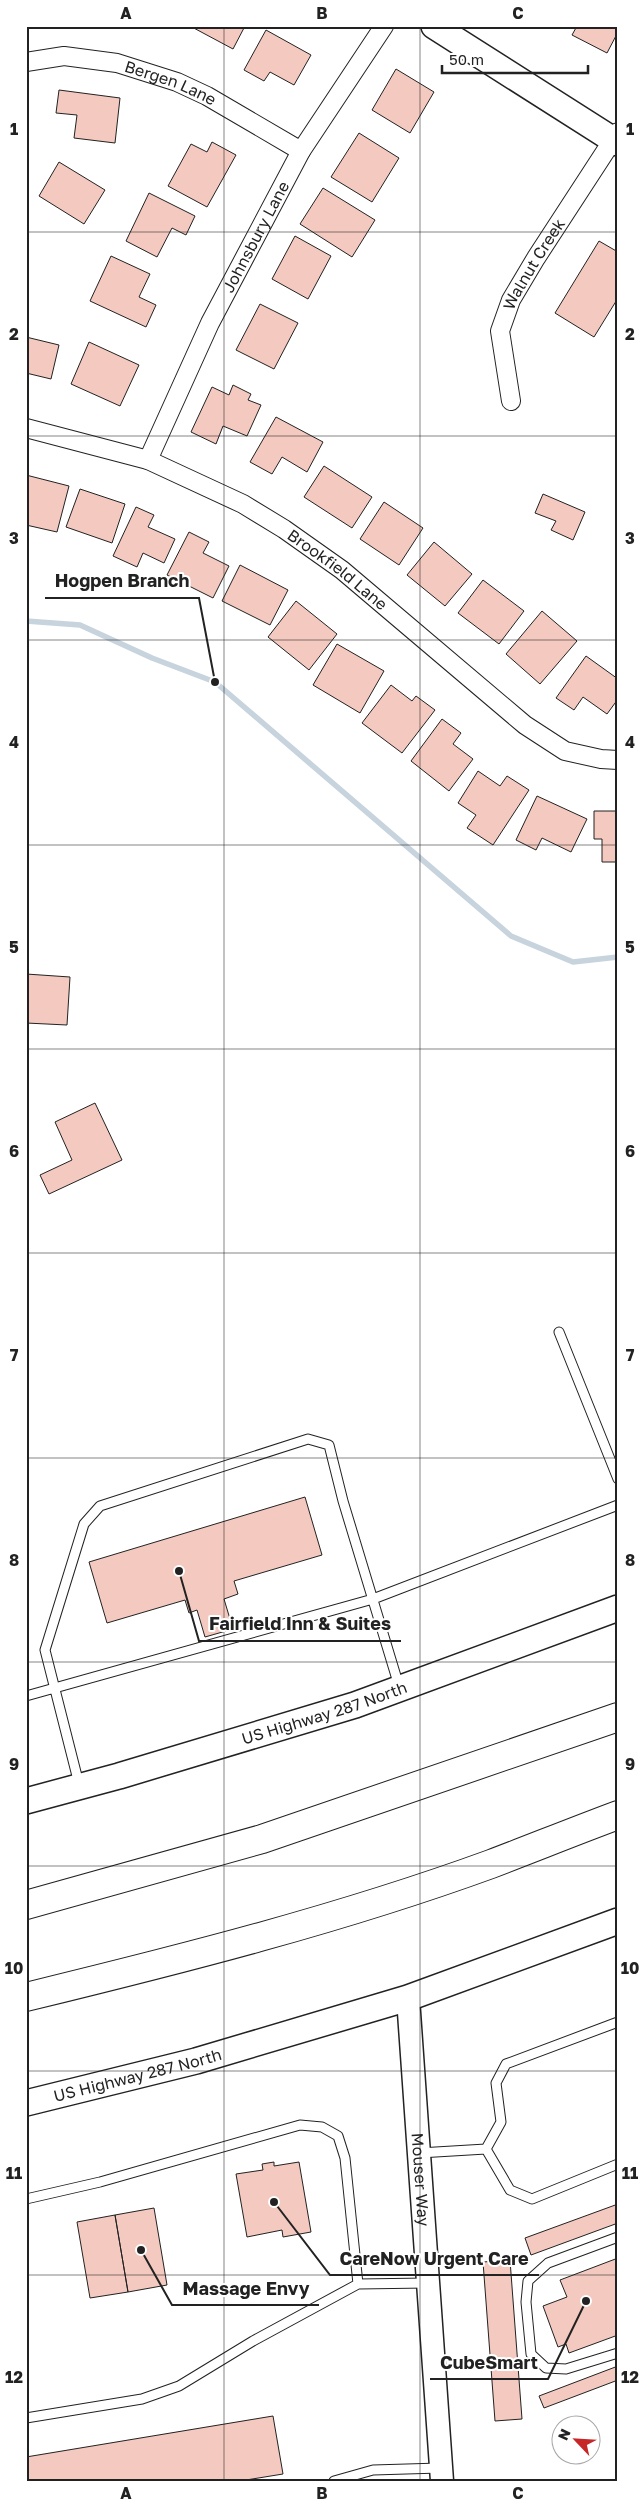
<svg xmlns="http://www.w3.org/2000/svg" width="644" height="2507" viewBox="0 0 644 2507" font-family="'Golos Text',sans-serif">
	<rect width="100%" height="100%" fill="#fff"/>
	<g fill="none" stroke-linecap="round" stroke-linejoin="round">
		<path stroke="#c7d3dd" stroke-width="5.5" d="M 26,621 L 80,625 L 152,658 L 215,682 L 511,936 L 573,962 L 618,957"/>
	</g>
	<path fill="#f3c9c0" stroke="#222" d="M 190,26 L 245,26 L 233,49 Z
		M 577,26 L 618,26 L 618,32 L 607,53 L 572,35 Z
		M 266,30 L 311,55 L 294,85 L 270,72 L 264,81 L 244,70 Z
		M 396,69 L 434,92 L 410,133 L 372,110 Z
		M 59,90 L 120,98 L 115,143 L 74,138 L 77,115 L 56,113 Z
		M 359,133 L 399,158 L 372,202 L 331,177 Z
		M 212,142 L 236,155 L 207,207 L 168,186 L 191,144 L 207,152 Z
		M 59,162 L 105,190 L 84,224 L 39,196 Z
		M 323,188 L 375,220 L 352,257 L 300,224 Z
		M 149,193 L 195,216 L 186,235 L 172,228 L 157,257 L 126,241 Z
		M 295,236 L 331,256 L 308,299 L 272,279 Z
		M 599,241 L 618,252 L 618,298 L 594,337 L 555,313 Z
		M 111,256 L 150,274 L 139,297 L 156,305 L 146,327 L 90,301 Z
		M 260,304 L 298,323 L 274,369 L 236,350 Z
		M 26,337 L 59,345 L 51,379 L 26,373 Z
		M 89,342 L 139,365 L 120,406 L 71,384 Z
		M 233,385 L 251,394 L 248,400 L 261,405 L 247,436 L 223,426 L 216,444 L 191,432 L 212,387 L 229,395 Z
		M 276,417 L 323,442 L 307,472 L 282,457 L 272,474 L 250,462 Z
		M 324,466 L 372,497 L 352,528 L 304,497 Z
		M 26,475 L 69,486 L 57,532 L 26,525 Z
		M 80,489 L 125,504 L 112,543 L 66,527 Z
		M 543,494 L 585,512 L 573,540 L 551,530 L 556,521 L 535,513 Z
		M 384,502 L 423,528 L 399,565 L 360,539 Z
		M 136,507 L 154,515 L 148,527 L 175,539 L 164,563 L 143,553 L 137,567 L 113,556 Z
		M 189,532 L 209,542 L 203,553 L 229,566 L 213,598 L 167,575 Z
		M 434,542 L 472,574 L 445,606 L 407,575 Z
		M 240,565 L 288,590 L 270,625 L 222,601 Z
		M 483,580 L 524,611 L 499,644 L 458,613 Z
		M 296,601 L 337,634 L 309,670 L 268,637 Z
		M 542,611 L 577,641 L 540,684 L 506,654 Z
		M 337,644 L 384,671 L 360,713 L 313,685 Z
		M 586,656 L 618,679 L 618,699 L 607,714 L 583,697 L 574,710 L 556,698 Z
		M 391,685 L 412,701 L 416,696 L 435,710 L 402,753 L 362,723 Z
		M 442,719 L 461,733 L 453,744 L 473,759 L 449,791 L 411,761 Z
		M 478,771 L 500,786 L 507,776 L 529,790 L 493,845 L 467,828 L 476,815 L 458,803 Z
		M 537,796 L 587,819 L 571,852 L 542,838 L 536,850 L 516,840 Z
		M 594,811 L 618,811 L 618,862 L 602,862 L 602,839 L 594,839 Z
		M 26,974 L 70,977 L 67,1025 L 26,1023 Z
		M 95,1103 L 122,1160 L 49,1194 L 40,1175 L 72,1160 L 55,1122 Z
		M 305,1497 L 322,1555 L 234,1581 L 238,1594 L 224,1599 L 233,1629 L 205,1637 L 197,1610 L 189,1613 L 185,1600 L 107,1623 L 89,1562 Z
		M 274,2162 L 274,2166 L 299,2162 L 311,2232 L 283,2237 L 282,2230 L 247,2237 L 236,2174 L 263,2170 L 262,2164 Z
		M 618,2204 L 618,2223 L 531,2255 L 525,2238 Z
		M 154,2208 L 167,2285 L 128,2292 L 115,2215 Z
		M 115,2215 L 128,2292 L 90,2298 L 77,2222 Z
		M 618,2258 L 618,2335 L 569,2353 L 566,2344 L 558,2347 L 543,2306 L 567,2297 L 560,2280 Z
		M 510,2260 L 522,2419 L 495,2421 L 483,2262 Z
		M 618,2366 L 618,2380 L 544,2408 L 539,2396 Z
		M 273,2416 L 283,2474 L 240,2481 L 26,2481 L 26,2457 Z"/>
	<g fill="none" stroke-linecap="round" stroke-linejoin="round">
		<g stroke="#222" stroke-width="11">
			<path id="service" d="M 559,1332 L 618,1479
				M 26,1696 L 373,1599 L 618,1505
				M 79,1784 L 45,1650 L 84,1524 L 100,1506 L 308,1439 L 329,1445 L 343,1501 L 399,1686
				M 486,2149 L 501,2122 L 496,2083 L 506,2064 L 618,2022
				M 486,2149 L 510,2190 L 532,2199 L 618,2164
				M 419,2153 L 486,2149
				M 26,2199 L 100,2182 L 300,2125 L 322,2127 L 338,2136 L 345,2158 L 358,2284
				M 618,2237 L 548,2263 L 528,2281 L 526,2302 L 531,2354 L 546,2368 L 566,2369 L 618,2353
				M 26,2418 L 142,2399 L 179,2386 L 253,2341 L 358,2284 L 427,2283
				M 334,2481 L 373,2470 L 440,2468"/>
		</g>
		<g stroke="#222" stroke-width="20">
			<g id="minor">
				<path id="s1" d="M 26,62 L 64,56 L 117,63 L 177,82 L 207,96 L 301,151"/>
				<path id="s2" d="M 511,401 L 500,331 L 511,300 L 536,258 L 618,132"/>
				<path id="s3" d="M 26,428 L 148,460 L 243,504 L 284,529 L 342,570 L 525,725 L 565,751 L 601,759 L 618,760"/>
				<path id="s4" d="M 148,460 L 210,323 L 301,151 L 384,26"/>
			</g>
		</g>
		<g stroke="#222" stroke-width="25">
			<g id="tertiary">
				<path id="s5" d="M 408,1998 L 442,2481"/>
			</g>
		</g>
		<g stroke="#222" stroke-width="28">
			<g id="secondary">
				<path d="M 434,26 L 618,143"/>
				<path id="s6" d="M 26,1801 L 119,1776 L 355,1705 L 618,1608"/>
				<path id="s7" d="M 26,2103 L 196,2061 L 408,1998 L 618,1921"/>
			</g>
		</g>
		<g stroke="#222" stroke-width="30">
			<path id="motorway" d="M 26,1905 L 262,1839 L 618,1717
				M 26,1997 C 182,1959 340,1919 491,1864 C 533,1848 575,1831 618,1815"/>
		</g>
		<use href="#service" stroke="#fff" stroke-width="9"/>
		<use href="#minor" stroke="#fff" stroke-width="18"/>
		<use href="#tertiary" stroke="#fff" stroke-width="22"/>
		<use href="#secondary" stroke="#fff" stroke-width="25"/>
		<use href="#motorway" stroke="#fff" stroke-width="28"/>
	</g>
	<path fill="none" stroke="#222" stroke-width="1" stroke-opacity="0.55" d="M 224,26 L 224,2481M 420,26 L 420,2481M 26,232 L 618,232M 26,436 L 618,436M 26,640 L 618,640M 26,845 L 618,845M 26,1049 L 618,1049M 26,1253 L 618,1253M 26,1458 L 618,1458M 26,1662 L 618,1662M 26,1866 L 618,1866M 26,2071 L 618,2071M 26,2275 L 618,2275"/>
	<g text-anchor="middle" stroke-width="4" stroke-linejoin="round" paint-order="stroke">
		<g font-size="16" fill="#222" stroke="#fff">
			<text dy="6" stroke="none"><textPath href="#s1" startOffset="149">Bergen Lane</textPath></text>
			<text dy="6" stroke="none"><textPath href="#s4" startOffset="248">Johnsbury Lane</textPath></text>
			<text dy="6" stroke="none"><textPath href="#s2" startOffset="146">Walnut Creek</textPath></text>
			<text dy="6" stroke="none"><textPath href="#s3" startOffset="346">Brookfield Lane</textPath></text>
			<text dy="6" stroke="none"><textPath href="#s6" startOffset="311">US Highway 287 North</textPath></text>
			<text dy="6" stroke="none"><textPath href="#s7" startOffset="115">US Highway 287 North</textPath></text>
			<text dy="6" stroke="none"><textPath href="#s5" startOffset="182">Mouser Way</textPath></text>
		</g>
	</g>
	<path fill="none" stroke="#222" stroke-width="2" d="M215 682L199 598H45M179 1571L199 1641H401M274 2202L330 2275H539M141 2250L172 2305H319M586 2301L548 2379H430"/>
	<g fill="#222" stroke="#fff" stroke-width="2">
		<circle cx="215" cy="682" r="5"/>
		<circle cx="179" cy="1571" r="5"/>
		<circle cx="274" cy="2202" r="5"/>
		<circle cx="141" cy="2250" r="5"/>
		<circle cx="586" cy="2301" r="5"/>
	</g>
	<g font-size="18" text-anchor="middle" font-weight="bold" fill="#222" stroke="#fff" stroke-width="4" stroke-linejoin="round" paint-order="stroke">
		<text x="122" y="587">Hogpen Branch</text>
		<text x="300" y="1630">Fairfield Inn &amp; Suites</text>
		<text x="434" y="2265">CareNow Urgent Care</text>
		<text x="246" y="2295">Massage Envy</text>
		<text x="489" y="2369">CubeSmart</text>
	</g>
	<rect width="644" height="2507" fill="none" stroke="#ffffff" stroke-width="55"/>
	<g transform="translate(576 2440) rotate(295)"><circle r="24" fill="#ffffff" stroke="#a7a7a7"/>
	<path d="M0-4L9 19L0 12L-9 19Z" fill="#c62828"/>
	<text y="-8" font-size="14" font-weight="bold" text-anchor="middle" fill="#222222">N</text>
	</g>
	<path d="M442 65v8h146v-8" fill="none" stroke="#222222" stroke-width="2.5"/>
	<text x="449" y="65" font-size="15" fill="#222222" stroke="#ffffff" stroke-width="4" paint-order="stroke">50 m</text>
	<rect x="28" y="28" width="588" height="2452" fill="none" stroke="#222" stroke-width="2"/>
	<g font-size="16" text-anchor="middle" font-weight="bold" fill="#222">
		<text x="126" y="19">A</text>
		<text x="322" y="19">B</text>
		<text x="518" y="19">C</text>
		<text x="14" y="135">1</text>
		<text x="630" y="135">1</text>
		<text x="14" y="340">2</text>
		<text x="630" y="340">2</text>
		<text x="14" y="544">3</text>
		<text x="630" y="544">3</text>
		<text x="14" y="748">4</text>
		<text x="630" y="748">4</text>
		<text x="14" y="953">5</text>
		<text x="630" y="953">5</text>
		<text x="14" y="1157">6</text>
		<text x="630" y="1157">6</text>
		<text x="14" y="1361">7</text>
		<text x="630" y="1361">7</text>
		<text x="14" y="1566">8</text>
		<text x="630" y="1566">8</text>
		<text x="14" y="1770">9</text>
		<text x="630" y="1770">9</text>
		<text x="14" y="1974">10</text>
		<text x="630" y="1974">10</text>
		<text x="14" y="2179">11</text>
		<text x="630" y="2179">11</text>
		<text x="14" y="2383">12</text>
		<text x="630" y="2383">12</text>
		<text x="126" y="2499">A</text>
		<text x="322" y="2499">B</text>
		<text x="518" y="2499">C</text>
	</g>
</svg>
